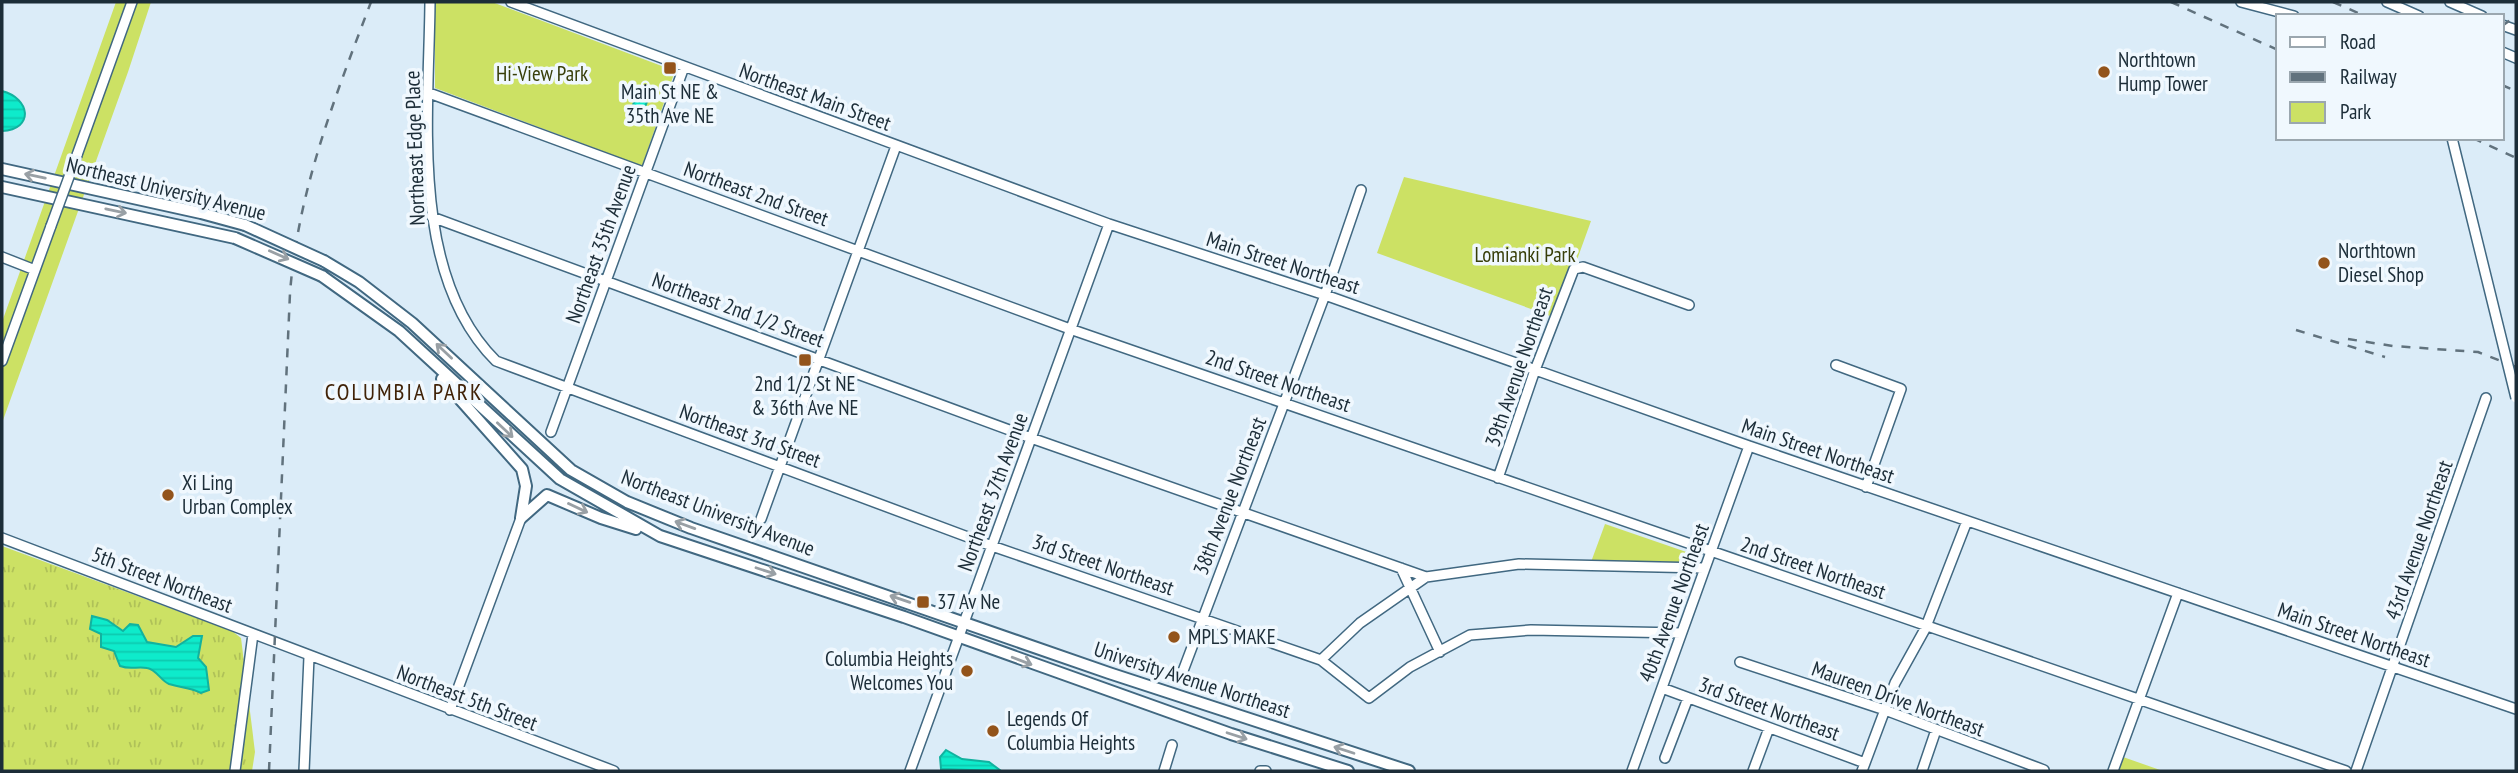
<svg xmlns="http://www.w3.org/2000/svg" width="2518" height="773" viewBox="0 0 2518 773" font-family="'PT Sans Narrow',sans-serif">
	<defs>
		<pattern id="grass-tufts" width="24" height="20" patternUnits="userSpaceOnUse" patternTransform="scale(1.75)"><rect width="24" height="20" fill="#cce164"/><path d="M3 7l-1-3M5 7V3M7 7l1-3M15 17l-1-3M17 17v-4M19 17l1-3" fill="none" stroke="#afc158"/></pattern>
		<pattern id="water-rules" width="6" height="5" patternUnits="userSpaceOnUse" patternTransform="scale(1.75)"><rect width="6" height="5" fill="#0eebcb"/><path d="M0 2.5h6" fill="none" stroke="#0dcaaf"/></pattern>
	</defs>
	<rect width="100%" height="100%" fill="#dbecf8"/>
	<path fill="url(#grass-tufts)" d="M 2,546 L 232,631 L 241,638 L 255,752 L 252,771 L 2,771 Z"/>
	<path fill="#cce164" d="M 116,2 L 151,2 L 128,72 L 2,423 L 2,322 Z
		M 435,2 L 492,2 L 675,71 L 642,166 L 435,88 Z
		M 1404,177 L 1591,221 L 1556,318 L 1377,253 Z
		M 1605,524 L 1698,556 L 1694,564 L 1591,562 Z
		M 2123,757 L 2163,771 L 2118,771 Z"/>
	<path fill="url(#water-rules)" stroke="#12b29f" stroke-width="2" d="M 2,91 C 30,98 35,129 2,131 Z
		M 638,92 L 649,97 L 642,114 L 631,110 Z
		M 92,616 L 107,620 L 123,631 L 130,624 L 138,625 L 147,642 L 176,647 L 193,636 L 202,636 L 198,658 L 206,667 L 209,690 L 201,693 C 190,687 181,688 169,684 C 161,681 156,669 147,668 C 137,666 131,670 120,666 L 114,651 L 101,647 L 101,634 L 90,629 Z
		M 946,750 L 962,759 L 989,762 L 1001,771 L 941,769 L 940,757 Z"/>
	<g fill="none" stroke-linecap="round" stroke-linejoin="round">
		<g stroke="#416881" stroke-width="12">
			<path id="minor" d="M 430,2 C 429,115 409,275 496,361 L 992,546 L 1321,660 L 1369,698 L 1410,667 L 1470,635 L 1531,630 L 1681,633
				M 511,2 L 1109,224 L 1325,295 L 1749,446 L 2516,709
				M 2241,2 L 2294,16
				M 2387,2 L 2419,16
				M 2450,2 L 2482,16
				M 2502,25 L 2516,30
				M 2502,52 L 2516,58
				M 429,93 L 1070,329 L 2346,771
				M 77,155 L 132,2
				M 432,217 L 1031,438 L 1426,577
				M 2,257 L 35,270
				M 2,361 L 51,226
				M 1836,365 L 1901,389 L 1866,487
				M 551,432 L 684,67
				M 1498,478 L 1535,370 L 1574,269 L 1583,267 L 1689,305
				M 761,519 L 896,146
				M 2,538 L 614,771
				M 1401,568 L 1440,652
				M 1321,660 L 1360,623 L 1426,577 L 1519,564 L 1704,568
				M 1740,662 L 1885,710 L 2044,770
				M 1183,671 L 1325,295 L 1361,190
				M 1662,688 L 1865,763
				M 450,710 L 521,518
				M 1665,758 L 1688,698
				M 235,771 L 253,634
				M 304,771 L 309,657
				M 910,771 L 1109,224
				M 1164,771 L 1172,745
				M 1260,771 L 1266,771
				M 1632,771 L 1749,446
				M 1753,771 L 1769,728
				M 1862,771 L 1895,683 L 1925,629 L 1967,521
				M 1922,771 L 1936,730
				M 2113,771 L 2178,593
				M 2356,771 L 2486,398"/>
		</g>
		<g stroke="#416881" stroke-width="14">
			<path id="major" d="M 2,169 L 201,213 L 245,225
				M 2,187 L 235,238
				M 324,261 L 359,282 L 412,323 L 571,470 L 627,502 L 691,528 L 1109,673 L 1409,771
				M 322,276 L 399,331 L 560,479 L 660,536 L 904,617 L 1231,734 L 1348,771
				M 442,379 L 522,469 L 526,486 L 521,518
				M 521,518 L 547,495 L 601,518 L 636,529"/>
		</g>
		<use href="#minor" stroke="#fff" stroke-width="9"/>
		<use href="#major" stroke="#fff" stroke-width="10"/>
		<path stroke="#61727d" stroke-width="2.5" stroke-dasharray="9 9" stroke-linecap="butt" d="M 2171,2 L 2278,50
			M 2333,2 L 2365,16
			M 2502,26 L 2516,16
			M 2502,85 L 2516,91
			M 2473,138 L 2516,158
			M 2296,330 L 2385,357
			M 2348,339 L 2393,346 L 2478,352 L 2516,367
			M 269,771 L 290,293 C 298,190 335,97 371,2"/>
		<g stroke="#416881" stroke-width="12" stroke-linecap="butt">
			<path id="minor-bridge" d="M 2452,138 L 2516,398
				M 51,226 L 77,155"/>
		</g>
		<g stroke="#416881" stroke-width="14" stroke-linecap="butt">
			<path id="major-bridge" d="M 245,225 L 324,261
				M 235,238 L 322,276"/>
		</g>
		<use href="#minor-bridge" stroke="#fff" stroke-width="9"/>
		<use href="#major-bridge" stroke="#fff" stroke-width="10"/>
	</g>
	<defs><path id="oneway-shaft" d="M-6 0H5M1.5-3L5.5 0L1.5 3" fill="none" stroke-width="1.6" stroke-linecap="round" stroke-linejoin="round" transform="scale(1.75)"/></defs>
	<g stroke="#99a0a5">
		<use href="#oneway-shaft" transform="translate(35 176) rotate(-168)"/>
		<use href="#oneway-shaft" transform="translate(116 211) rotate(12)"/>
		<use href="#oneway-shaft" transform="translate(279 255) rotate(24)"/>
		<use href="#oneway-shaft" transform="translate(444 351) rotate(-137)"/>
		<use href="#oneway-shaft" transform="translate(505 430) rotate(43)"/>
		<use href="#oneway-shaft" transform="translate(578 508) rotate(25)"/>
		<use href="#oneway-shaft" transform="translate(685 525) rotate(-160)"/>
		<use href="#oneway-shaft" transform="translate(766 571) rotate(18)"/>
		<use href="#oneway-shaft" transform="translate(900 599) rotate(-161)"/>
		<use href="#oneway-shaft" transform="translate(1022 661) rotate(21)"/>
		<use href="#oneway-shaft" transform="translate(1237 736) rotate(18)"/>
		<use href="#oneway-shaft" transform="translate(1344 750) rotate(-162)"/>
	</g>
	<g fill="#93541b" stroke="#f0f8fe" stroke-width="2.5">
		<rect x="663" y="61" width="14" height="14" rx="3.5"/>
		<circle cx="2104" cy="72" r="7"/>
		<circle cx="2324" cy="263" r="7"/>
		<rect x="798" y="353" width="14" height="14" rx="3.5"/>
		<circle cx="168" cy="495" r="7"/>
		<rect x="916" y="595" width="14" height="14" rx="3.5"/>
		<circle cx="1174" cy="637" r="7"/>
		<circle cx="967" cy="671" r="7"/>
		<circle cx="993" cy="731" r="7"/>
	</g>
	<g text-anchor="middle" stroke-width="7" stroke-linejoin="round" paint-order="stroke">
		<g font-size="21" fill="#1c2d38" stroke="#f0f8fe" text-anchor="start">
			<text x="2118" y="67">Northtown<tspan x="2118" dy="24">Hump Tower</tspan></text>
			<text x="670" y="99" text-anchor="middle">Main St NE &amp;<tspan x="670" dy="24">35th Ave NE</tspan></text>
			<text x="2338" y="258">Northtown<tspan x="2338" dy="24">Diesel Shop</tspan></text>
			<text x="805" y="391" text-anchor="middle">2nd 1/2 St NE<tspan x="805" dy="24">&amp; 36th Ave NE</tspan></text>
			<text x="182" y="490">Xi Ling<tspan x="182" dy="24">Urban Complex</tspan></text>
			<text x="937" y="609">37 Av Ne</text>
			<text x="1188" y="644">MPLS MAKE</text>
			<text x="953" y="666" text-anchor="end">Columbia Heights<tspan x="953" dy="24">Welcomes You</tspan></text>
			<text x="1007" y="726">Legends Of<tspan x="1007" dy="24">Columbia Heights</tspan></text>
		</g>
		<g font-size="21" fill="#383f0a" stroke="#f0f8fe">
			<text x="542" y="81">Hi-View Park</text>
			<text x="1525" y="262">Lomianki Park</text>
		</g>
		<g font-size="21" fill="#1c2d38" stroke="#f0f8fe">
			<text transform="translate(815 97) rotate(20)" y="7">Northeast Main Street</text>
			<text transform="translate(415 148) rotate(-92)" y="7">Northeast Edge Place</text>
			<text transform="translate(166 189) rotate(14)" y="7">Northeast University Avenue</text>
			<text transform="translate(756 194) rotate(20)" y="7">Northeast 2nd Street</text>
			<text transform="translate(601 244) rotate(-70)" y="7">Northeast 35th Avenue</text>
			<text transform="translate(1283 263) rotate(18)" y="7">Main Street Northeast</text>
			<text transform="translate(738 310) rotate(20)" y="7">Northeast 2nd 1/2 Street</text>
			<text transform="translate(1519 367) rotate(-71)" y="7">39th Avenue Northeast</text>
			<text transform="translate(1278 381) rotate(19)" y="7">2nd Street Northeast</text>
			<text transform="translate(750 436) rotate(20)" y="7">Northeast 3rd Street</text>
			<text transform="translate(1818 451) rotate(19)" y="7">Main Street Northeast</text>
			<text transform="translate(993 492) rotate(-70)" y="7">Northeast 37th Avenue</text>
			<text transform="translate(1230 496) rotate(-69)" y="7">38th Avenue Northeast</text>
			<text transform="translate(718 513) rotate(21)" y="7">Northeast University Avenue</text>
			<text transform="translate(2419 540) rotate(-71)" y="7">43rd Avenue Northeast</text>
			<text transform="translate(1103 565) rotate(19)" y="7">3rd Street Northeast</text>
			<text transform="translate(1813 568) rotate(19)" y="7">2nd Street Northeast</text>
			<text transform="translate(162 580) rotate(21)" y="7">5th Street Northeast</text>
			<text transform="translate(1674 603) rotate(-70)" y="7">40th Avenue Northeast</text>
			<text transform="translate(2354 635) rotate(19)" y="7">Main Street Northeast</text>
			<text transform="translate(1192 680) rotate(18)" y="7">University Avenue Northeast</text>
			<text transform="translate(467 698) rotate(21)" y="7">Northeast 5th Street</text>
			<text transform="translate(1898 699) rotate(20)" y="7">Maureen Drive Northeast</text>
			<text transform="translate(1769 709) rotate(20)" y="7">3rd Street Northeast</text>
		</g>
		<g font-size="23" letter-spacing="2" fill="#402207" stroke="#f0f8fe">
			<text x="404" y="400">COLUMBIA PARK</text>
		</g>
	</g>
	<rect width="2518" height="773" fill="none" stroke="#1c2d38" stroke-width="7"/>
	<rect x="2276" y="14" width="228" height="126" fill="#f0f8fe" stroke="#9ba7af" stroke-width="2"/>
	<rect x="2290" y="37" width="35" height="10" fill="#ffffff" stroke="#9ba7af" stroke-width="2"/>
	<text x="2340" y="49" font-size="21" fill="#1c2d38">Road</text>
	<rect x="2290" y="72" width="35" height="10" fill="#61727d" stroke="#9ba7af" stroke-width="2"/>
	<text x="2340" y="84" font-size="21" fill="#1c2d38">Railway</text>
	<rect x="2290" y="102" width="35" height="21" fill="#cce164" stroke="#9ba7af" stroke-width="2"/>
	<text x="2340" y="119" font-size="21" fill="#1c2d38">Park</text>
</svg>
